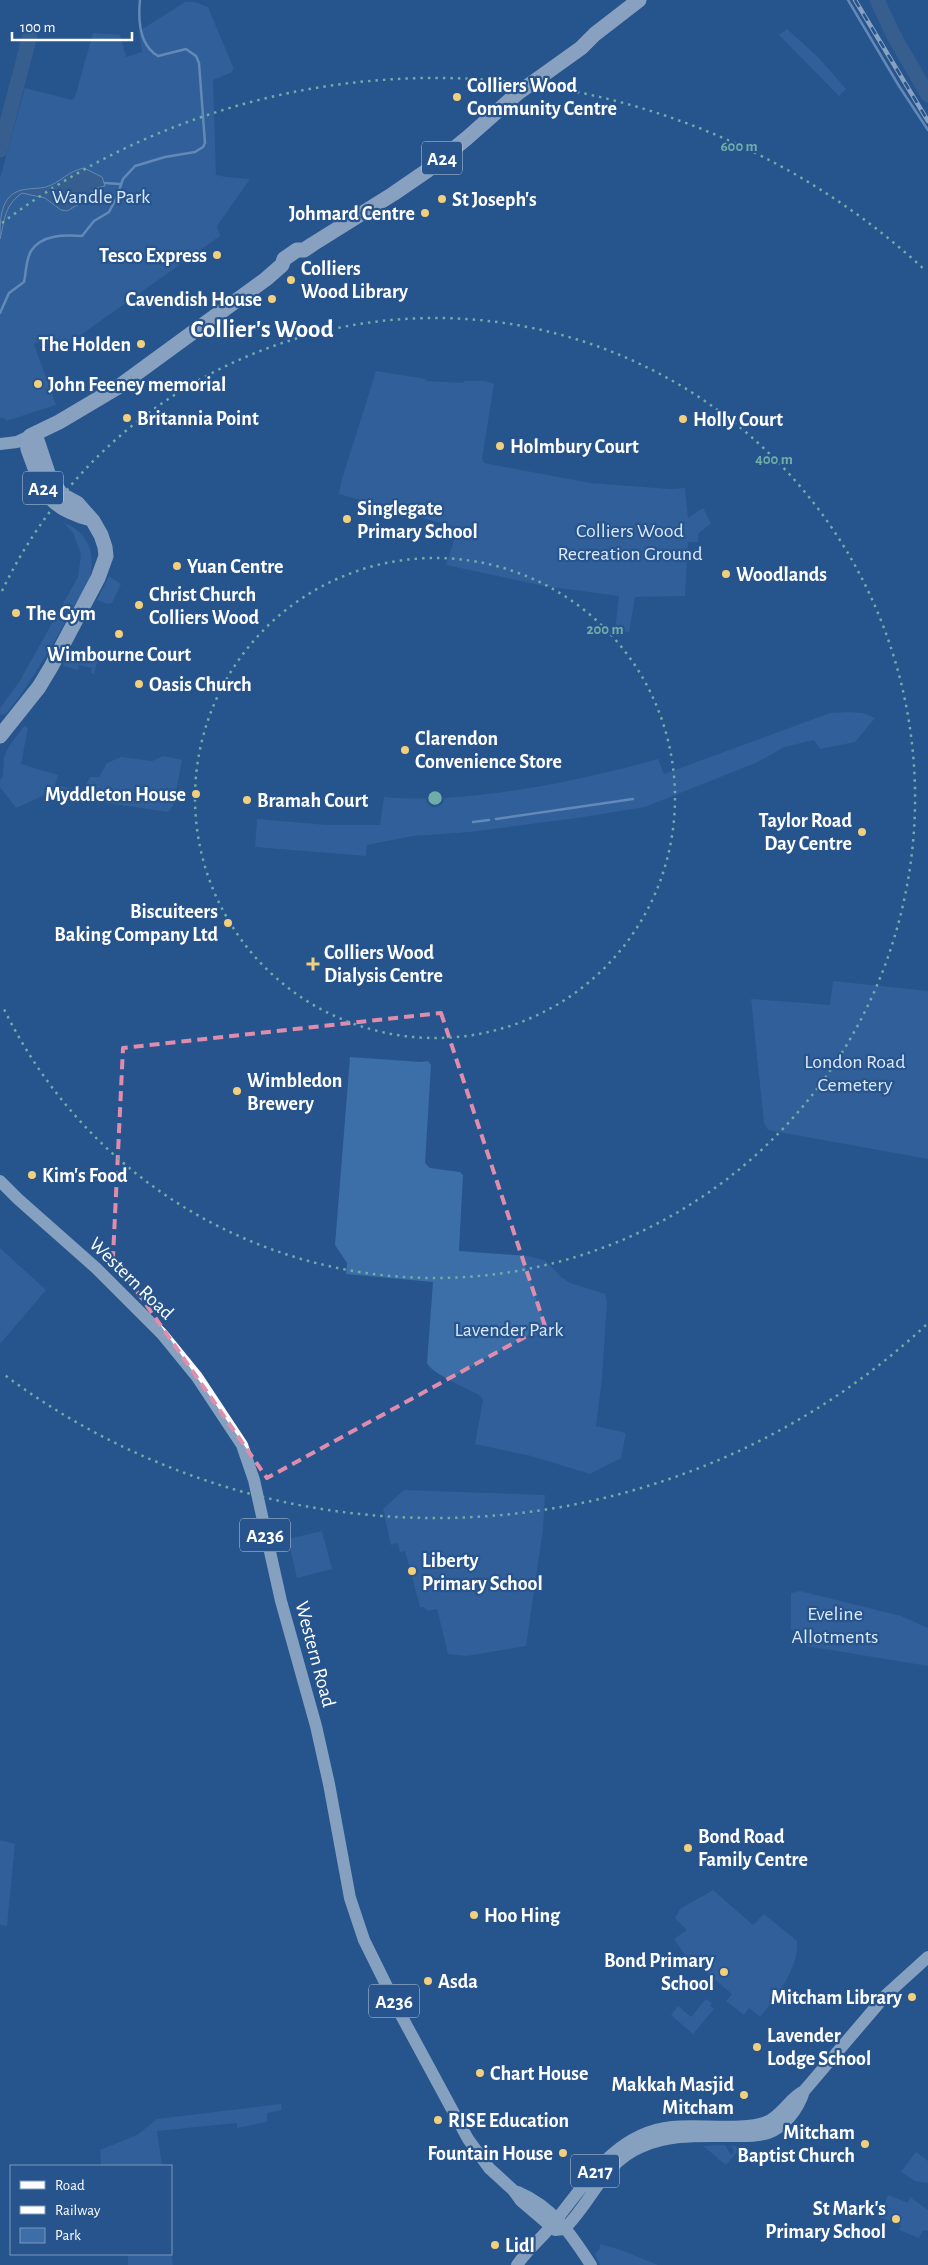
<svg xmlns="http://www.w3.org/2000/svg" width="928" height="2265" viewBox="0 0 928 2265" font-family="'Alegreya Sans',sans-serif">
	<rect width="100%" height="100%" fill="#27548c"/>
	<path fill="#3c6ea8" d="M 185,2 L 195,2 L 208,7 L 234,69 L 230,73 L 213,80 L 216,175 L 226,177 L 250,179 L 217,226 L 220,236 L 61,349 L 39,342 L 34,344 L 56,405 L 6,421 L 4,418 L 0,418 L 0,178 L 25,88 L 72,100 L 75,97 L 93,33 L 120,35 L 126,57 L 142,52 L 139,31 Z
		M 787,29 L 818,57 L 846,89 L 839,96 L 779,35 Z
		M 376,371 L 426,379 L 426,381 L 463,383 L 464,381 L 485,381 L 494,384 L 482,459 L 484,463 L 590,483 L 670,489 L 685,488 L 688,518 L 703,508 L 711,523 L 698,534 L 698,542 L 688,542 L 685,596 L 635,597 L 629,632 L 615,630 L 619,596 L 544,586 L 446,565 L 458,528 L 339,494 L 342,479 Z
		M 64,523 C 87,531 96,552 90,576 C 88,586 79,597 74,606 C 53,644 33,680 6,714 L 0,715 L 0,708 L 19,682 L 78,577 L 81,554 L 73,533 Z
		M 109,576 L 121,584 L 112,603 L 108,604 L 97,600 Z
		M 77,650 L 95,654 L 98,658 L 94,674 L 91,673 L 92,668 L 79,665 L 78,670 L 63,666 L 64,663 L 69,661 Z
		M 848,712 L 863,713 L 875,718 L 855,742 L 820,749 L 814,740 L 784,747 L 758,762 L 645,807 L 577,818 L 470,832 L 413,836 L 367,845 L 366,856 L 255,847 L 257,819 L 327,825 L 380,825 L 384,797 C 466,805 579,781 658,759 L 664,774 L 830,713 Z
		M 24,726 L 28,728 L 21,764 L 58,775 L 55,785 L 83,791 L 90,777 L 99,777 L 107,763 L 121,757 L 152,761 L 163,756 L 182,760 L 173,806 L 168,812 L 47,794 L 16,808 L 0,787 L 0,780 L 3,776 L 4,757 L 9,746 Z
		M 833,981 L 928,991 L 928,1159 L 768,1130 L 764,1123 L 751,999 L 830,1005 Z
		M 350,1057 L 421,1062 L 428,1061 L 431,1065 L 425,1163 L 430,1168 L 460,1172 L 463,1175 L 459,1251 L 528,1256 L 546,1261 L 561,1277 L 570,1283 L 605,1294 L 607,1302 L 602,1379 L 596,1426 L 626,1433 L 621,1458 L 590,1474 L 531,1456 L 475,1444 L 483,1400 L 479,1395 C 467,1388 432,1374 427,1363 L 433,1282 L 346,1274 L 347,1263 L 335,1245 Z
		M 0,1248 L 46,1290 L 0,1344 Z
		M 404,1490 L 545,1495 L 543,1529 L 526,1646 L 467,1656 L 448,1654 L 437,1609 L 428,1611 L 424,1607 L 420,1607 L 405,1551 L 400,1552 L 398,1543 L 391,1545 L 383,1509 Z
		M 322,1531 L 332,1569 L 297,1578 L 288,1539 Z
		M 800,1591 L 901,1616 L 928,1628 L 928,1666 L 806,1646 L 807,1631 L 791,1630 L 791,1593 Z
		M 0,1840 L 15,1844 L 7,1926 L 0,1925 Z
		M 713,1890 L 753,1925 L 764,1914 L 797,1941 C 799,1969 776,1997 760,2017 L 749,2008 L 744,2015 L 726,2001 L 732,1994 L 685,1955 L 674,1939 L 687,1930 L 675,1918 L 680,1909 Z
		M 706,1999 L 712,2003 L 710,2006 L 714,2009 L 693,2034 L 671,2015 L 678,2006 L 691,2017 Z
		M 281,2104 L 282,2110 L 267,2113 L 267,2122 L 237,2128 L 237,2123 L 157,2131 L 162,2166 L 101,2166 L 100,2150 L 137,2135 L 157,2119 Z
		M 725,2145 L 731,2155 L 734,2152 L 731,2145 L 741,2147 L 726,2165 L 703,2146 Z
		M 916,2152 L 928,2161 L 928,2183 L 915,2181 L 901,2172 Z
		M 888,2195 L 908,2203 L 910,2197 L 928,2210 L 928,2231 L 923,2230 L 919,2238 L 899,2230 L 901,2225 L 880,2218 L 884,2207 L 905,2214 L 884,2206 Z
		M 600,2244 L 621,2250 L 658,2265 L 600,2265 L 595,2254 L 600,2249 Z
		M 171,2252 L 173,2265 L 128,2265 L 128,2254 Z"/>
	<path fill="#4a6a91" stroke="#abc9ea" d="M 84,168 L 102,177 L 105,186 L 96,188 L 79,204 L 67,211 L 61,210 L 45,198 L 22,193 C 4,206 5,219 0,239 C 0,220 0,195 22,190 C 30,188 38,189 46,187 C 60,183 68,171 84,168 Z"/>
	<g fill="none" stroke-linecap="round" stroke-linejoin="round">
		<path stroke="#abc9ea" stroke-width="2.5" d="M 848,0 L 899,86 L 928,130
			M 105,183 L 120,184
			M 0,313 L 9,293 L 24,282 C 26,273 26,259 31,251 C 42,234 65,235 82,236 L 94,221 L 109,212 L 116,199 L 123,179 L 135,166 L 165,157 L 195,152 L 203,147 L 205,143 L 199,63 L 196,56 L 186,49 L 158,56 C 139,45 138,20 140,0
			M 496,819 L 633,799
			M 473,822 L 489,820"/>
		<path stroke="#4a6a91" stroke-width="15" d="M 877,0 L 895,38 L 928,95
			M 0,150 L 30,35"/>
		<path stroke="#fafcfe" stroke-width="12" d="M 0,444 L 17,442 L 30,436
			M 0,1181 L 18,1199 L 96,1268 L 162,1334 L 197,1377 L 242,1445 L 254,1480 L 281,1601 L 316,1726 L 329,1784 L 350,1898 L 364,1940 L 402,2017 L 468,2139 L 489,2168 L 513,2190 L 521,2201 L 555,2230 L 564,2229 C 592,2202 603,2163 641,2147 C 669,2134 700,2136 730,2136 C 743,2136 756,2137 768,2133 C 785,2127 799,2108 804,2091 L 886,1995 L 928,1957
			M 518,2192 C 553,2207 571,2234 591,2265
			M 517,2265 C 527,2250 541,2239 552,2225 C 586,2184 614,2133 672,2127 C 698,2124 743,2131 766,2122 C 782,2116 789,2098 804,2091"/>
		<path stroke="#fff" stroke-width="15" d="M 91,519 C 45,507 43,489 28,449 L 27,442 L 30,436 L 59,422 L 118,387 L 266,279 L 282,265 L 284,259 L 297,250 L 304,250 L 313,244 L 393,194 L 428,170 L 467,138 L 518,93 L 581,48 L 595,34 L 639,0
			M 0,736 L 39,687 L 51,667 L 98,578 L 106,556 L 105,547 L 101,535 L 93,521 L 77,503 L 62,495 L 50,479 L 35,434"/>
		<g stroke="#fff" stroke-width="4.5">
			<path id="rail" d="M 855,0 L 928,121"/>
		</g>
		<use href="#rail" stroke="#27548c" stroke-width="2.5" stroke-dasharray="8" stroke-linecap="butt"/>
	</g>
	<path d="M0 0H928V2265H0ZM 441,1013 L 545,1326 L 267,1478 L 113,1257 L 123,1048 Z" fill="#27548c" fill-opacity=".55" fill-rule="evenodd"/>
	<path fill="none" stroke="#e08cad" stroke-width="4" stroke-dasharray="10 6" stroke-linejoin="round" d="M 441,1013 L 545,1326 L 267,1478 L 113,1257 L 123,1048 Z"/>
	<g fill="none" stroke="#6fada8" stroke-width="2.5" stroke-dasharray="2.5 5">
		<circle cx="435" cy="798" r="240"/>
		<path d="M2 591A480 480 0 1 1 2 1005"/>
		<path d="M926 1325A720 720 0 0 1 2 1373M2 223A720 720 0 0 1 926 271"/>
	</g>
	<g fill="#f2cf7c" stroke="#27548c" stroke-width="2">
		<circle cx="457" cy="97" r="5"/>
		<circle cx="442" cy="199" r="5"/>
		<circle cx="425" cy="213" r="5"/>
		<circle cx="217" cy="255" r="5"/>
		<circle cx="291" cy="280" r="5"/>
		<circle cx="272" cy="299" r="5"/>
		<circle cx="141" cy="344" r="5"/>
		<circle cx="38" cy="384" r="5"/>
		<circle cx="127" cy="418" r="5"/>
		<circle cx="683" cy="419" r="5"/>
		<circle cx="500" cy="446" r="5"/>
		<circle cx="347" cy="519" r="5"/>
		<circle cx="177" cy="566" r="5"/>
		<circle cx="726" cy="574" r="5"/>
		<circle cx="139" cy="605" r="5"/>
		<circle cx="16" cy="613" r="5"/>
		<circle cx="119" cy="634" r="5"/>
		<circle cx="139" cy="684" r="5"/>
		<circle cx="405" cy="750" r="5"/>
		<circle cx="196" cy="794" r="5"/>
		<circle cx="247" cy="800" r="5"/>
		<circle cx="862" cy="832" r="5"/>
		<circle cx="228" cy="923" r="5"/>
		<path d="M310.5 956.5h5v5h5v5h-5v5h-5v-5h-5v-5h5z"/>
		<circle cx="237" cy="1091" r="5"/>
		<circle cx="32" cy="1175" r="5"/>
		<circle cx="412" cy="1571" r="5"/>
		<circle cx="688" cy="1848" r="5"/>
		<circle cx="474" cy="1915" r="5"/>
		<circle cx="724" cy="1972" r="5"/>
		<circle cx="428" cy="1981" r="5"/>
		<circle cx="912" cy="1997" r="5"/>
		<circle cx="757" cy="2047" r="5"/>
		<circle cx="480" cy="2073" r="5"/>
		<circle cx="744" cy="2095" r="5"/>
		<circle cx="438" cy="2120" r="5"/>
		<circle cx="865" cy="2144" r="5"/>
		<circle cx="563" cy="2153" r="5"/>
		<circle cx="896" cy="2219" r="5"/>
		<circle cx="495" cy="2245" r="5"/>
	</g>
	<g text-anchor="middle" stroke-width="4.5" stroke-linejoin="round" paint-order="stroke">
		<g fill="#27548c" stroke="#beccdc" stroke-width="1">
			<rect x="422" y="141.5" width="40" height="33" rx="4"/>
			<rect x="23" y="471.5" width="40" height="33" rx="4"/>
			<rect x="240" y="1518.5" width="50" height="33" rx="4"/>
			<rect x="369" y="1984.5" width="50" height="33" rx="4"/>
			<rect x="571" y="2154.5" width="48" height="33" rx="4"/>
		</g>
		<g font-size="19" font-weight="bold" fill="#fff">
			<text x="442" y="165">A24</text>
			<text x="43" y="495">A24</text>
			<text x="265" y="1542">A236</text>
			<text x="394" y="2008">A236</text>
			<text x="595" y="2178">A217</text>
		</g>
		<g font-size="20" font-weight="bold" fill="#fff" stroke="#27548c" text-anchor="start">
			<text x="467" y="92">Colliers Wood<tspan x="467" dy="23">Community Centre</tspan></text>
			<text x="452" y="206">St Joseph's</text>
			<text x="415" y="220" text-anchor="end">Johmard Centre</text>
			<text x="207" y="262" text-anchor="end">Tesco Express</text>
			<text x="301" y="275">Colliers<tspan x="301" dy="23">Wood Library</tspan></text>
			<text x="262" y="306" text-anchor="end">Cavendish House</text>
			<text x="131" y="351" text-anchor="end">The Holden</text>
			<text x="48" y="391">John Feeney memorial</text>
			<text x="137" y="425">Britannia Point</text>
			<text x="693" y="426">Holly Court</text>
			<text x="510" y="453">Holmbury Court</text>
			<text x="357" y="515">Singlegate<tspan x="357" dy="23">Primary School</tspan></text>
			<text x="187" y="573">Yuan Centre</text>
			<text x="736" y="581">Woodlands</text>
			<text x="149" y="601">Christ Church<tspan x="149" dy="23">Colliers Wood</tspan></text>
			<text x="26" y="620">The Gym</text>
			<text x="119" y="661" text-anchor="middle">Wimbourne Court</text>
			<text x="149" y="691">Oasis Church</text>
			<text x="415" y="745">Clarendon<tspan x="415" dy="23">Convenience Store</tspan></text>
			<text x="186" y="801" text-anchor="end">Myddleton House</text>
			<text x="257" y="807">Bramah Court</text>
			<text x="852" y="827" text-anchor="end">Taylor Road<tspan x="852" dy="23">Day Centre</tspan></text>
			<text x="218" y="918" text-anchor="end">Biscuiteers<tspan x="218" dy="23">Baking Company Ltd</tspan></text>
			<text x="324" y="959">Colliers Wood<tspan x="324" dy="23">Dialysis Centre</tspan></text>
			<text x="247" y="1087">Wimbledon<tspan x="247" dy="23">Brewery</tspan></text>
			<text x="42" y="1182">Kim's Food</text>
			<text x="422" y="1567">Liberty<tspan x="422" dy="23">Primary School</tspan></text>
			<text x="698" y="1843">Bond Road<tspan x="698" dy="23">Family Centre</tspan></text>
			<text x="484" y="1922">Hoo Hing</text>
			<text x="714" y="1967" text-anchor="end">Bond Primary<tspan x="714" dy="23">School</tspan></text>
			<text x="438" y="1988">Asda</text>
			<text x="902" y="2004" text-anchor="end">Mitcham Library</text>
			<text x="767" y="2042">Lavender<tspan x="767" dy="23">Lodge School</tspan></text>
			<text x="490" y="2080">Chart House</text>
			<text x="734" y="2091" text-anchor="end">Makkah Masjid<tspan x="734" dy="23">Mitcham</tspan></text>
			<text x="448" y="2127">RISE Education</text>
			<text x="855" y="2139" text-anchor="end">Mitcham<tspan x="855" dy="23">Baptist Church</tspan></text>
			<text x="553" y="2160" text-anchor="end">Fountain House</text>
			<text x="886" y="2215" text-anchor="end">St Mark's<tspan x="886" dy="23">Primary School</tspan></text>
			<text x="505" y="2252">Lidl</text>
		</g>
		<g font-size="20" fill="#dae8f8" stroke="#27548c">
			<text x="101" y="203">Wandle Park</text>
			<text x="630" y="537">Colliers Wood<tspan x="630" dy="23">Recreation Ground</tspan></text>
			<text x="855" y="1068">London Road<tspan x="855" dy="23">Cemetery</tspan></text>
			<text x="509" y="1336">Lavender Park</text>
			<text x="835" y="1620">Eveline<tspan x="835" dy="23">Allotments</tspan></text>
		</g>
		<g font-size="20" fill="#fff" stroke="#27548c">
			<text transform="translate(132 1278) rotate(44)" y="7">Western Road</text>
			<text transform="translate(316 1654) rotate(75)" y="7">Western Road</text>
		</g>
		<g font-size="25" font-weight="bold" fill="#fff" stroke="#27548c">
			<text x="262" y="337">Collier's Wood</text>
		</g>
	</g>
	<circle cx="435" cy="798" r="8" fill="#6fada8" stroke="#27548c" stroke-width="2.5"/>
	<g font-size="15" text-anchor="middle" font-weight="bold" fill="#6fada8" stroke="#27548c" stroke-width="4.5" stroke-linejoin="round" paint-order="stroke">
		<text x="739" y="151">600 m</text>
		<text x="774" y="464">400 m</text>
		<text x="605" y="634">200 m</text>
	</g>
	<rect x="10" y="2165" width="162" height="90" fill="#27548c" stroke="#7d98ba"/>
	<rect x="20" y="2181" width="25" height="8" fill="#fafcfe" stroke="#7d98ba"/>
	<text x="55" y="2190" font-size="15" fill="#ffffff">Road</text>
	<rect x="20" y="2206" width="25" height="8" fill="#ffffff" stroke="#7d98ba"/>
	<text x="55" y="2215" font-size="15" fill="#ffffff">Railway</text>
	<rect x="20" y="2228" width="25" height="15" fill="#3c6ea8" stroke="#7d98ba"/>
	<text x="55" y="2240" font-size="15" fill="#ffffff">Park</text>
	<path d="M12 32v8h120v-8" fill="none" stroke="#ffffff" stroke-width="2.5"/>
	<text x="20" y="32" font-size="15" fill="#ffffff" stroke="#27548c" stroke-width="4" paint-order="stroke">100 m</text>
</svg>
